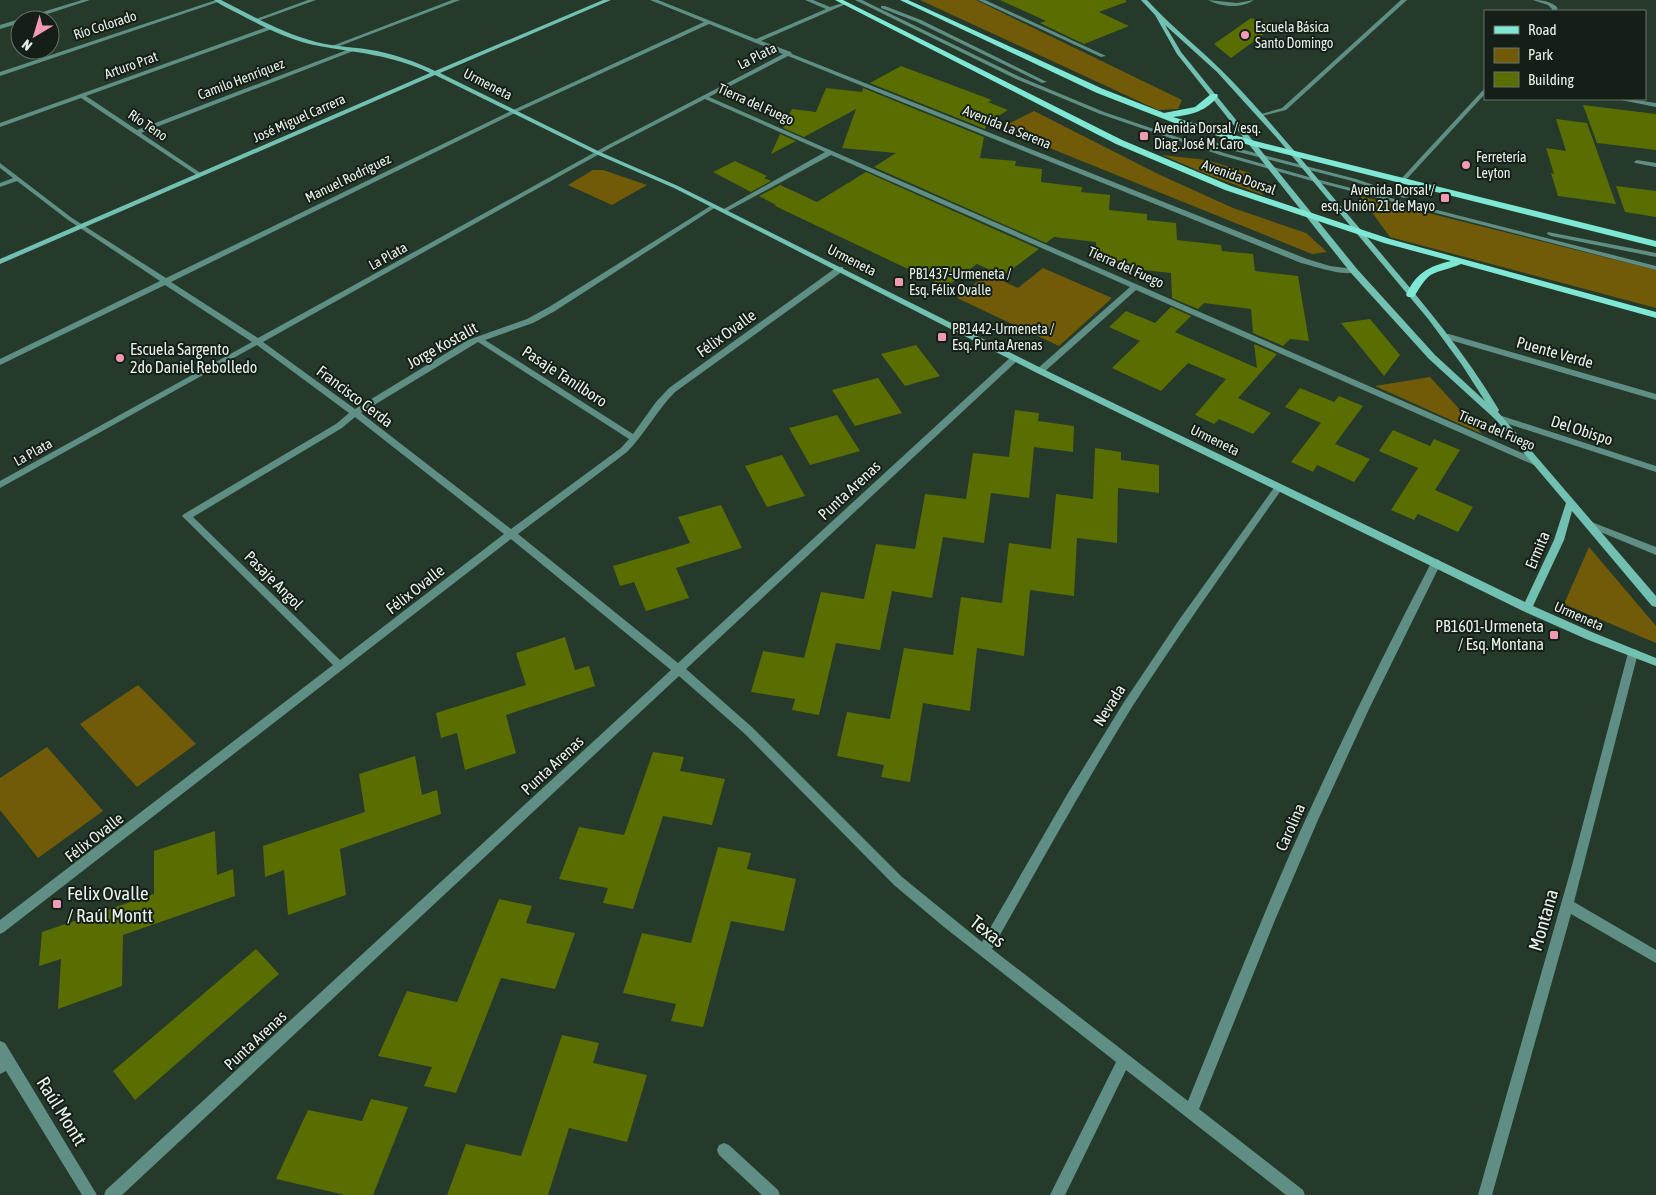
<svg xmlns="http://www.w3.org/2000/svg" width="1656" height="1195" viewBox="0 0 1656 1195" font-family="'Asap Condensed',sans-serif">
	<rect width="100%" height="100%" fill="#253a2a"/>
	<path fill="#725b08" d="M 920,0 L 976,0 L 1182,100 L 1178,109 L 1158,110 Z
		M 1034,111 L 1158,174 L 1233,208 L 1306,233 L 1327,252 L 1312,254 L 1000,128 Z
		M 1162,155 L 1206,160 L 1250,173 L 1263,195 L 1211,176 Z
		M 593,170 L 603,170 L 647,185 L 612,205 L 568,185 Z
		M 1360,196 L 1656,270 L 1656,308 L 1390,237 Z
		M 1043,268 L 1112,298 L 1059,346 L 957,298 L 987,274 L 1018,288 Z
		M 1430,377 L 1482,434 L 1375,386 Z
		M 1589,547 L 1656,626 L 1656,643 L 1564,604 Z
		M 138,685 L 196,744 L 137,787 L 80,724 Z
		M 47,747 L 103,811 L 38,858 L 0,810 L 0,778 Z"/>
	<path fill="#5a6d00" d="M 1000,0 L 1126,0 L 1126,2 L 1099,12 L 1129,26 L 1084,44 L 1040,23 L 1046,21 Z
		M 1251,18 L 1276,25 L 1231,58 L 1214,44 Z
		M 901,66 L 992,100 L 988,102 L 1008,110 L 987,123 L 985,129 L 870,83 Z
		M 826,88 L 862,92 L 863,88 L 984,137 L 980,158 L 1016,161 L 1015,166 L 1042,169 L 1041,182 L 1082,187 L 1081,192 L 1110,195 L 1109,210 L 1147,214 L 1147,220 L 1176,223 L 1177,240 L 1221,245 L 1222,251 L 1253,254 L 1255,271 L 1298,276 L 1309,341 L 1290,339 L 1283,346 L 1253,333 L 1251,309 L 1204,303 L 1198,309 L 1172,298 L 1171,273 L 1126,268 L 1126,263 L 1095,260 L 1096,242 L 1054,237 L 1046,243 L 874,167 L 896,153 L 842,148 L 856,109 L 804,137 L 783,128 L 792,109 L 816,112 Z
		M 1583,105 L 1656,114 L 1656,150 L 1597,143 Z
		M 1556,119 L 1587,123 L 1616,204 L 1558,196 L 1551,173 L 1554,174 L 1546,148 L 1566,151 Z
		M 780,134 L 796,141 L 771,154 Z
		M 735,161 L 767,176 L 764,178 L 771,181 L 751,192 L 713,172 Z
		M 866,172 L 1039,249 L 1003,276 L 977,264 L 946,287 L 775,206 L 776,205 L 759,196 L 780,185 L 817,202 Z
		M 1616,186 L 1656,191 L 1656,217 L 1625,212 Z
		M 1171,307 L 1191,316 L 1175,332 L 1257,368 L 1254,344 L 1277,354 L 1238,398 L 1271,413 L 1253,434 L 1219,419 L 1214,424 L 1195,415 L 1226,379 L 1188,363 L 1161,391 L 1112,368 L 1140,341 L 1109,327 L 1126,311 L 1155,323 Z
		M 1370,319 L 1400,355 L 1384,376 L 1341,323 Z
		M 916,345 L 940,376 L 905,386 L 881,354 Z
		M 878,378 L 902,413 L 855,426 L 832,390 Z
		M 1300,388 L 1334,402 L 1339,396 L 1363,406 L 1335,444 L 1370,459 L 1354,482 L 1317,465 L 1313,472 L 1291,462 L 1321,423 L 1285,407 Z
		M 1015,410 L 1039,413 L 1038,421 L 1074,426 L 1073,452 L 1034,447 L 1029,498 L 991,493 L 984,543 L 943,537 L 932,598 L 892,591 L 880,650 L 836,643 L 819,715 L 792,710 L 795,699 L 751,692 L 763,651 L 804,658 L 821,592 L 864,599 L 876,544 L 915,549 L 925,494 L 966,499 L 973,453 L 1009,457 Z
		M 837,415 L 860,451 L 810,465 L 789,428 Z
		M 1393,430 L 1430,446 L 1434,439 L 1460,450 L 1435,490 L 1473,507 L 1458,532 L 1418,514 L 1414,520 L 1391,510 L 1418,468 L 1379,451 Z
		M 1095,448 L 1121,452 L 1121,460 L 1159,465 L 1159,493 L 1118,488 L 1117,543 L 1077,538 L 1074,596 L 1030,590 L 1024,656 L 977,648 L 970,711 L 923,703 L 910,782 L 881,777 L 884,765 L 837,756 L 847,712 L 890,719 L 904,648 L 953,655 L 961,597 L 1002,603 L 1009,543 L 1051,549 L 1056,494 L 1093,499 Z
		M 782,455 L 805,496 L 767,507 L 745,466 Z
		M 721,505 L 742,548 L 676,568 L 689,598 L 646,611 L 634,582 L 620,586 L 613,566 L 690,543 L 678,517 Z
		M 565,637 L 575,670 L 589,666 L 595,686 L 506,715 L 516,753 L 465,770 L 457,733 L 441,738 L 436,713 L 526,685 L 516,653 Z
		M 653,752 L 684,757 L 680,771 L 725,779 L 712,825 L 663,816 L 633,909 L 603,903 L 608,888 L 559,879 L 579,827 L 624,835 Z
		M 415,756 L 422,795 L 437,790 L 441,814 L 340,849 L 346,895 L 288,915 L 284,870 L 265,877 L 263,846 L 365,812 L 359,774 Z
		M 215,831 L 217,875 L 233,869 L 235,896 L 123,935 L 122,986 L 58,1009 L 61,959 L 39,966 L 42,932 L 154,894 L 154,851 Z
		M 718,847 L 751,853 L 747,869 L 796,879 L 784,931 L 731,921 L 703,1027 L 671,1021 L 676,1004 L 623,993 L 642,933 L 691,943 Z
		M 499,899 L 532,906 L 526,923 L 575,933 L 555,989 L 501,978 L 456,1093 L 424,1086 L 432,1067 L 378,1056 L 407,991 L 457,1002 Z
		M 256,949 L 279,974 L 135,1100 L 113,1071 Z
		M 562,1035 L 599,1043 L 593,1063 L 647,1075 L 627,1142 L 569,1128 L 548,1195 L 447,1195 L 466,1144 L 521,1156 Z
		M 371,1099 L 408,1107 L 373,1195 L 345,1195 L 276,1179 L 308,1110 L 362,1121 Z"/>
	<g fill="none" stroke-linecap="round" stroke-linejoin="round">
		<path fill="#5e8e84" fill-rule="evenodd" d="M 855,0 L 862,0 L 1020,77 L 1104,112 L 1224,153 L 1316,179 L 1656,266 L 1656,270 L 1312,181 L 1220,155 L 1100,114 L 1016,79 Z
			M 978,0 L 985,0 L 1106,56 L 1101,57 Z
			M 881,6 L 885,6 L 921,20 L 1047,82 L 1042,83 L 917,22 L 881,8 Z
			M 1616,99 L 1629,99 L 1656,103 L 1656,107 Z
			M 1213,142 L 1356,179 L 1409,197 L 1404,198 L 1352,181 L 1211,145 L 1210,144 Z
			M 1637,160 L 1656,163 L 1656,167 L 1635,163 L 1634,162 Z
			M 1548,232 L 1656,253 L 1656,257 L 1551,236 L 1547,234 Z"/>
		<path fill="#5e8e84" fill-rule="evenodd" d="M 82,0 L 90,0 L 29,20 L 20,20 L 20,23 L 0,29 L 0,25 Z
			M 216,0 L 221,1 L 0,76 L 0,72 Z
			M 308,0 L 316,0 L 258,21 L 253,20 Z
			M 452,0 L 460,0 L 337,47 L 332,46 Z
			M 650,0 L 658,0 L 756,39 L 826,9 L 805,0 L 813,0 L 830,7 L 846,2 L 846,4 L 761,41 L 791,52 L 792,54 L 1307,259 L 1330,266 L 1354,269 L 1358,271 C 1347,278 1314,266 1301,263 L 788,56 L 709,97 L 1540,461 L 1541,463 L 1537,466 L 1534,465 L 1136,290 L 1043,373 L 1037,373 L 1037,369 L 1130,287 L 831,155 L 726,212 L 722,212 L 722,210 L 825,152 L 705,99 L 612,147 L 263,342 L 355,409 L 468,340 L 527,319 L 549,307 L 712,205 L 716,205 L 716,207 L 555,311 L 533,323 L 485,340 L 633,434 L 656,402 L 669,388 L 837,267 L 843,267 L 843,271 L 675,392 C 657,410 645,434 627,452 L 518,534 L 678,663 L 1012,356 L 1018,356 L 1018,360 L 686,669 L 753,728 L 902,877 L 982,942 L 1068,793 L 1124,702 L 1179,620 L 1276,485 L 1282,485 L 1284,487 L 1282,489 C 1231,561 1180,633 1132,707 C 1083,786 1038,868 992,949 L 1188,1101 C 1221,1019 1254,937 1289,856 C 1333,757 1381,659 1431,563 L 1436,559 L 1439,560 L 1441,563 L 1369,709 L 1318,820 L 1275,920 L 1199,1109 L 1303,1190 L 1305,1195 L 1286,1195 L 1126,1070 L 1065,1195 L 1050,1195 L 1116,1062 L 944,927 L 894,885 L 745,734 L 679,676 L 122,1195 L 104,1195 L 106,1190 L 671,670 L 511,539 L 4,932 L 0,934 L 0,920 L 333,665 L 182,516 L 184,514 L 336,424 L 349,413 L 257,345 L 0,488 L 0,481 L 252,342 L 165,285 L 0,365 L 0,359 L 160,281 L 68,220 L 17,181 L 0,187 L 0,183 L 13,178 L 0,168 L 0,163 L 72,218 L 166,278 L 511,111 L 704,22 ZM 709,24 L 783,54 L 608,145 L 258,338 L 171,282 L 515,113 ZM 478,342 L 629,439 L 621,448 L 511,529 L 361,413 ZM 355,417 L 504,534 L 340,660 L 193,517 L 342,428 Z
			M 1208,0 L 1237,3 L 1254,0 C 1241,9 1221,7 1208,0 Z
			M 1401,0 L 1407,0 L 1286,110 L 1258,117 L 1258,115 L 1282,108 Z
			M 1533,0 C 1542,0 1550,1 1557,7 L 1558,11 L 1552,11 L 1552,9 L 1548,5 Z
			M 270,26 L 273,28 L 272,29 L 86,96 L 137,130 L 352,48 L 356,48 L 356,50 L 141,133 L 202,174 L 202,176 L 198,176 L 81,98 L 0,127 L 0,123 Z
			M 1485,88 L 1485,94 L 1404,182 L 1400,182 L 1400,180 Z
			M 1443,334 L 1449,334 L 1656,394 L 1656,400 L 1443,338 Z
			M 1499,415 L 1656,466 L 1656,472 L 1496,420 L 1495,418 L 1496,416 Z
			M 1589,521 L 1656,547 L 1656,555 L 1586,526 L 1584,524 Z
			M 1633,649 L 1637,650 L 1638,653 L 1574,902 L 1656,950 L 1656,963 L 1571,914 L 1492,1195 L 1478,1195 L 1571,869 L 1628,653 L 1629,650 Z
			M 0,1041 L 5,1043 L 97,1195 L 82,1195 L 6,1071 L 0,1074 Z
			M 724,1143 L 729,1145 L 778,1190 L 780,1195 L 762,1195 L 719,1155 L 717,1150 L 719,1145 Z"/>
		<path fill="#71c0b2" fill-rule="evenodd" d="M 214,0 L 221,0 C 252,16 282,33 316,42 C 336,47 357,47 377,51 C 396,55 417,62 435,71 L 603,0 L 611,0 L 440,73 L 600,152 L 678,186 L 1043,369 L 1525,602 L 1554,540 L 1566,503 L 1496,420 L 1429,359 L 1351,273 L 1177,54 L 1155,15 L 1141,0 L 1147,0 C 1173,29 1205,52 1232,81 C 1277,128 1318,180 1361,230 C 1410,288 1460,344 1499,410 L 1498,412 L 1656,596 L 1656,607 L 1652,606 L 1572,511 L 1564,540 L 1533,606 L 1594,633 L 1656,658 L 1656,666 L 1586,639 L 1523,611 L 1037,373 L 674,188 L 596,154 L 435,75 L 0,264 L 0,259 L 430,73 C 393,55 358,53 319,46 C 291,41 266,28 241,15 C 232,10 222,6 214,0 ZM 1165,25 L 1217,72 L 1277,138 L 1429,320 L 1462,365 L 1485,401 L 1435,355 L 1357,269 L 1181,52 Z"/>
		<path fill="#7fe8d5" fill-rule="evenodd" d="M 835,0 L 843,0 L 1122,140 L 1231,186 L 1390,239 L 1656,312 L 1656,318 L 1461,264 C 1433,276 1432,266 1414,297 L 1408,297 L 1406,295 C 1415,274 1429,266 1451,261 L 1384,243 L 1225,190 L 1116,144 Z
			M 900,0 L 908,0 L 1103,89 L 1164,113 L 1195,107 L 1211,94 L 1217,94 L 1218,96 C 1207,111 1191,115 1173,117 L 1183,120 L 1255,141 L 1656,241 L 1656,247 L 1249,145 L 1177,124 L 1097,93 Z"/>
	</g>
	<g fill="#f09ab4" stroke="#151e17" stroke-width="2">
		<circle cx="1245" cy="35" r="5"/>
		<rect x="1139" y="131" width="10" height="10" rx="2.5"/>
		<circle cx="1466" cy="165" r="5"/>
		<rect x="1440" y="193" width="10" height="10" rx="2.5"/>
		<rect x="894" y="277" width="10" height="10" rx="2.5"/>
		<rect x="937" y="332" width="10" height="10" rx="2.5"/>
		<circle cx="120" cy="358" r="5"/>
		<rect x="1549" y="630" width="10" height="10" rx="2.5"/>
		<rect x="52" y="899" width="10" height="10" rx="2.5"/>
	</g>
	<g text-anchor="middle" stroke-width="4" stroke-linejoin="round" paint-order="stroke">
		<g font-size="14" fill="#e7f3e9" stroke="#151e17">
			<text transform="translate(105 25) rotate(-18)" y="5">Río Colorado</text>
			<text transform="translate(757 56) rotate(-27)" y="5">La Plata</text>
			<text transform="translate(131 65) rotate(-20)" y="5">Arturo Prat</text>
			<text transform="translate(241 79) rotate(-21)" y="5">Camilo Henríquez</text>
			<text transform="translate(488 84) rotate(27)" y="5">Urmeneta</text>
			<text transform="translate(756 104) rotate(24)" y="5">Tierra del Fuego</text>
			<text transform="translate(299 118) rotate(-24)" y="5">José Miguel Carrera</text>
			<text transform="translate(148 125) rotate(34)" y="5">Río Teno</text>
			<text transform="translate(1007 127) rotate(22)" y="5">Avenida La Serena</text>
			<text transform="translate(1239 177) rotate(20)" y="5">Avenida Dorsal</text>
			<text transform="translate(348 178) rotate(-26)" y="5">Manuel Rodríguez</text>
			<text transform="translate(388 256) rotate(-29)" y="5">La Plata</text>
			<text transform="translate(852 260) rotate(27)" y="5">Urmeneta</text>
			<text transform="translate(1126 267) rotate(24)" y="5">Tierra del Fuego</text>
			<text transform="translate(1497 430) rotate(23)" y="5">Tierra del Fuego</text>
			<text transform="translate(1215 440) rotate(26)" y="5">Urmeneta</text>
			<text transform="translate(33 452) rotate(-29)" y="5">La Plata</text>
			<text transform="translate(1579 616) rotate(24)" y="5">Urmeneta</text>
		</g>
		<g font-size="14" fill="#e7f3e9" stroke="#151e17" text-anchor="start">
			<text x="1255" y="32">Escuela Básica<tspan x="1255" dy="16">Santo Domingo</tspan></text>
			<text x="1154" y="133">Avenida Dorsal / esq.<tspan x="1154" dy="16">Diag. José M. Caro</tspan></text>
			<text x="1476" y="162">Ferretería<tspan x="1476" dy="16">Leyton</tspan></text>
			<text x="1435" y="195" text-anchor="end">Avenida Dorsal /<tspan x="1435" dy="16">esq. Unión 21 de Mayo</tspan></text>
			<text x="909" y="279">PB1437-Urmeneta /<tspan x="909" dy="16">Esq. Félix Ovalle</tspan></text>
			<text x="952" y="334">PB1442-Urmeneta /<tspan x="952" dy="16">Esq. Punta Arenas</tspan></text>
		</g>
		<g font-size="16" fill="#e7f3e9" stroke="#151e17">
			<text transform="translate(726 333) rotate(-36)" y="6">Félix Ovalle</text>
			<text transform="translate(442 345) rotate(-29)" y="6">Jorge Kostalit</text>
			<text transform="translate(1555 352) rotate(16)" y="6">Puente Verde</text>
			<text transform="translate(565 376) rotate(33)" y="6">Pasaje Tanilboro</text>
			<text transform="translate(355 396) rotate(37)" y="6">Francisco Cerda</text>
			<text transform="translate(1582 430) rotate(18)" y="6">Del Obispo</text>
			<text transform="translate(849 490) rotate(-43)" y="6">Punta Arenas</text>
			<text transform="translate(1537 550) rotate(-67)" y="6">Ermita</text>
			<text transform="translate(274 580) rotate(45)" y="6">Pasaje Angol</text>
			<text transform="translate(415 589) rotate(-38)" y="6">Félix Ovalle</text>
			<text transform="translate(1109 705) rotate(-58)" y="6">Nevada</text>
			<text transform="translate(552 765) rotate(-43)" y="6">Punta Arenas</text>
			<text transform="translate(1290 827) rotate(-66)" y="6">Carolina</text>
			<text transform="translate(94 837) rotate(-38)" y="6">Félix Ovalle</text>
			<text transform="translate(255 1040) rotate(-43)" y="6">Punta Arenas</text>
		</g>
		<g font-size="16" fill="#e7f3e9" stroke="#151e17" text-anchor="start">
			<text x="130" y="355">Escuela Sargento<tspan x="130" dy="18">2do Daniel Rebolledo</tspan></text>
			<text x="1544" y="632" text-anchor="end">PB1601-Urmeneta<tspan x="1544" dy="18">/ Esq. Montana</tspan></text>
		</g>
		<g font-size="19" fill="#e7f3e9" stroke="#151e17" text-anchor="start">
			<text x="67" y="900">Felix Ovalle<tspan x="67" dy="22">/ Raúl Montt</tspan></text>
		</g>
		<g font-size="19" fill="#e7f3e9" stroke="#151e17">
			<text transform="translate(1543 920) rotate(-74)" y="7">Montana</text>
			<text transform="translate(988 931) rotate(38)" y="7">Texas</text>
			<text transform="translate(62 1111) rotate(58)" y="7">Raúl Montt</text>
		</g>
	</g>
	<rect x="1484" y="10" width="162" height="90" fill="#151e17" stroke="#69736b"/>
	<rect x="1494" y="26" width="25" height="8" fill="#7fe8d5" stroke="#69736b"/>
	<text x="1528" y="35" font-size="15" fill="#e7f3e9">Road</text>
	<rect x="1494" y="48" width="25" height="15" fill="#725b08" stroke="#69736b"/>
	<text x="1528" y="60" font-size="15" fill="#e7f3e9">Park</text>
	<rect x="1494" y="72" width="25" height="15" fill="#5a6d00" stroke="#69736b"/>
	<text x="1528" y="85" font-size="15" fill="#e7f3e9">Building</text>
	<g transform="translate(35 35) rotate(218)"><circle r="24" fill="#151e17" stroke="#69736b"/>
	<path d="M0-4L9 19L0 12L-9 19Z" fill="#f09ab4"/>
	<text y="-8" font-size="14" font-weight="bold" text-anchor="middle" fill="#e7f3e9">N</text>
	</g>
</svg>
